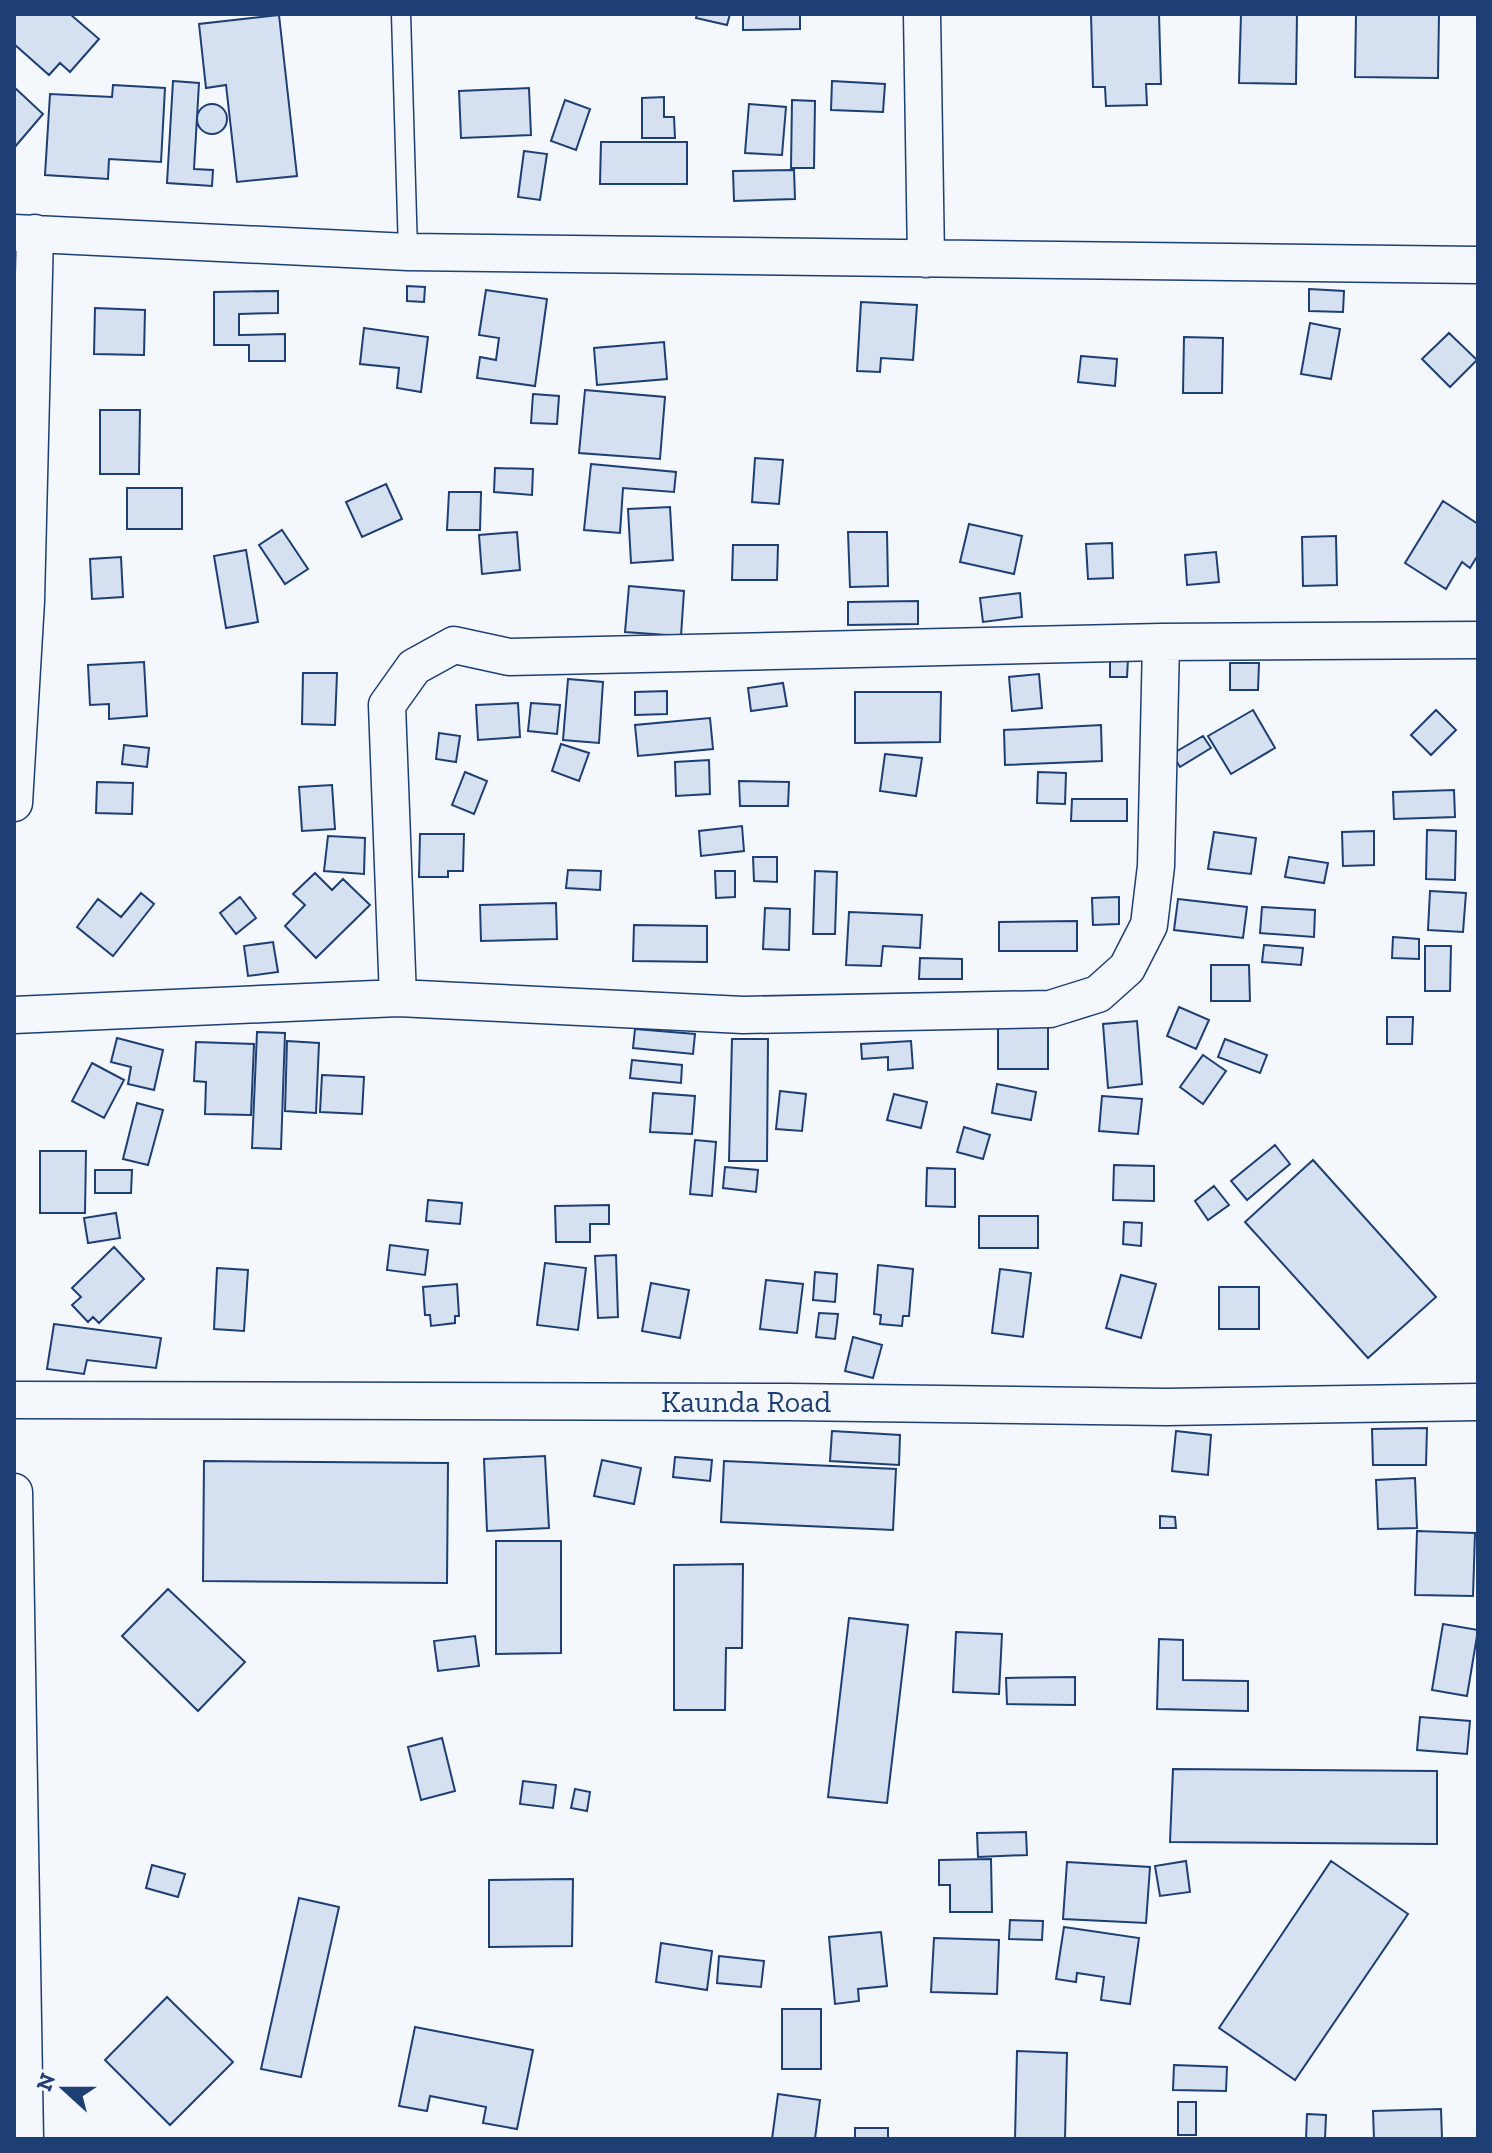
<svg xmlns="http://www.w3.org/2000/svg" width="1492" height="2153" viewBox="0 0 1492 2153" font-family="'Zilla Slab',serif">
	<rect width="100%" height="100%" fill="#f4f7fb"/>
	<path fill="#d5e0f0" stroke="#1d3f73" stroke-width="2" d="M 14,14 L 70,14 L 99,39 L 70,72 L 60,63 L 49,75 L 14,44 Z
		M 697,14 L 730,14 L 727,25 L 696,18 Z
		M 743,14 L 800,14 L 800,29 L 743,30 Z
		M 1091,14 L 1159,14 L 1161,84 L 1146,84 L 1147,105 L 1106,106 L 1105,87 L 1093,87 Z
		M 1241,14 L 1297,14 L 1296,84 L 1239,83 Z
		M 1356,14 L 1439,14 L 1438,78 L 1355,77 Z
		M 279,15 L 297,176 L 237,182 L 226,85 L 206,88 L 199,24 Z
		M 173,81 L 199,83 L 194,169 L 213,170 L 212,186 L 167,183 Z
		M 832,81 L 885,84 L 883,112 L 831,110 Z
		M 113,85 L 165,88 L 161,162 L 109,159 L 108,179 L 45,175 L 50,94 L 112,97 Z
		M 14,87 L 43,114 L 14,148 Z
		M 529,88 L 531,135 L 461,138 L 459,91 Z
		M 664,97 L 664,117 L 674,117 L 675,138 L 642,138 L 642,98 Z
		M 565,100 L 590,109 L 576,150 L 551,141 Z
		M 792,100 L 815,101 L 814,168 L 791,168 Z
		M 749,104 L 786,107 L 782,155 L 745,153 Z
		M197 119a15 15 0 1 1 30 0a15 15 0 1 1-30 0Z
		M 601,142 L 687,142 L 687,184 L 600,184 Z
		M 524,151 L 547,154 L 540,200 L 518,197 Z
		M 794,170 L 795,199 L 734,201 L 733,171 Z
		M 407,286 L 425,287 L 424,302 L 407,301 Z
		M 1309,289 L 1344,291 L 1343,312 L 1309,311 Z
		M 486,290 L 547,299 L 535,386 L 477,378 L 480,357 L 496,360 L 499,338 L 479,335 Z
		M 278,291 L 278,313 L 239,314 L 239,335 L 285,334 L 285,361 L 249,361 L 249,345 L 214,345 L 214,292 Z
		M 861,302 L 917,305 L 913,360 L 881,358 L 880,372 L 857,371 Z
		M 95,308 L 145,310 L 144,355 L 94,354 Z
		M 1310,323 L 1340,329 L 1331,379 L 1301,374 Z
		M 364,328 L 428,337 L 421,392 L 397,388 L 399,368 L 360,364 Z
		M 1449,333 L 1477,360 L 1450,387 L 1422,359 Z
		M 1184,337 L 1223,338 L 1222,393 L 1183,393 Z
		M 664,342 L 667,379 L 597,385 L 594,348 Z
		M 1081,356 L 1117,359 L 1115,386 L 1078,382 Z
		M 585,390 L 665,397 L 660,459 L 579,453 Z
		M 533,394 L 559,396 L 557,424 L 531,423 Z
		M 100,410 L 140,410 L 139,474 L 100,474 Z
		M 755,458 L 783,460 L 779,504 L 752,502 Z
		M 591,464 L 676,472 L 674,492 L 623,488 L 620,533 L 584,530 Z
		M 495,468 L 533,469 L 532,495 L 494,492 Z
		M 386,484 L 402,519 L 362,537 L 346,502 Z
		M 127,488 L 182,488 L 182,529 L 127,529 Z
		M 449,492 L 481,492 L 480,530 L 447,530 Z
		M 1443,501 L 1478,524 L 1478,555 L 1470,568 L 1462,562 L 1446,589 L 1405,563 Z
		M 670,507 L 673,560 L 631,563 L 628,509 Z
		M 969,524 L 1022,536 L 1014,574 L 960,562 Z
		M 282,530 L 308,569 L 285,584 L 259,545 Z
		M 517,532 L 520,570 L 482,574 L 479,535 Z
		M 848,532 L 887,532 L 888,586 L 850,587 Z
		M 1336,536 L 1337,585 L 1303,586 L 1302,537 Z
		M 1112,543 L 1113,578 L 1088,579 L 1086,544 Z
		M 733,545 L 778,545 L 777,580 L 732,580 Z
		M 246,550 L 258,622 L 226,628 L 214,556 Z
		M 1216,552 L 1219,582 L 1187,585 L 1185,555 Z
		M 121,557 L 123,597 L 92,599 L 90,559 Z
		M 629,586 L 684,591 L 681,636 L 625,632 Z
		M 1020,593 L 1022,617 L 983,622 L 980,598 Z
		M 918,601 L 918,624 L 848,625 L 848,602 Z
		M 1110,659 L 1128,659 L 1127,677 L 1110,677 Z
		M 144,662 L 147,716 L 109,719 L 109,704 L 90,705 L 88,665 Z
		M 1230,663 L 1259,663 L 1258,690 L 1230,690 Z
		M 303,673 L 337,673 L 335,725 L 302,724 Z
		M 1039,674 L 1042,708 L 1012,711 L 1009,677 Z
		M 568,679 L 603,682 L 599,743 L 563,740 Z
		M 783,683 L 787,706 L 751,711 L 748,688 Z
		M 667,691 L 667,714 L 635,715 L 635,692 Z
		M 855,692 L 941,692 L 940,742 L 855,743 Z
		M 518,703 L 520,737 L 478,740 L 476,705 Z
		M 531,703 L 560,705 L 557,734 L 528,731 Z
		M 1253,710 L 1275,748 L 1231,774 L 1208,736 Z
		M 1436,710 L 1456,730 L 1431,755 L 1411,735 Z
		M 710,718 L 713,749 L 638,756 L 635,725 Z
		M 1101,725 L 1102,761 L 1005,765 L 1004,730 Z
		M 439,733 L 460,736 L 456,762 L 436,759 Z
		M 1203,736 L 1211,748 L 1180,767 L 1172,754 Z
		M 561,744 L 589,753 L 579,781 L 552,771 Z
		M 124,745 L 149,748 L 147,767 L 122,764 Z
		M 885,754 L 922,758 L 916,796 L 880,791 Z
		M 709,760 L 710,794 L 676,796 L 675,762 Z
		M 465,772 L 487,781 L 474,814 L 452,805 Z
		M 1038,772 L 1066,773 L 1065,804 L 1037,803 Z
		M 739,781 L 789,782 L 788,806 L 740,806 Z
		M 97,782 L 133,783 L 132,814 L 96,813 Z
		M 332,785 L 335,829 L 302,831 L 299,787 Z
		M 1454,790 L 1455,817 L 1394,819 L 1393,792 Z
		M 1072,799 L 1127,799 L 1127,821 L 1071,821 Z
		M 742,826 L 744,851 L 701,856 L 699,831 Z
		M 1427,830 L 1456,831 L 1455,880 L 1426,879 Z
		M 1374,831 L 1374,865 L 1343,866 L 1342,832 Z
		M 1214,832 L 1256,838 L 1251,874 L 1208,869 Z
		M 420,834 L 464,834 L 463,871 L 448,871 L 448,877 L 419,877 Z
		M 328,836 L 365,838 L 364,874 L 324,871 Z
		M 753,857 L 777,857 L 777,882 L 754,881 Z
		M 1289,857 L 1328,863 L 1324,883 L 1285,877 Z
		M 568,870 L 601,871 L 600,890 L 566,888 Z
		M 715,871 L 735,871 L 735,897 L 716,898 Z
		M 815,871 L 837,872 L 835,934 L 813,934 Z
		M 315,873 L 332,890 L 343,879 L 370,905 L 316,958 L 285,926 L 305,905 L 293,894 Z
		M 1430,891 L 1466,893 L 1463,932 L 1428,930 Z
		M 141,893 L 154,904 L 113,956 L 77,927 L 98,899 L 121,917 Z
		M 240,897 L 256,918 L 236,934 L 220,913 Z
		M 1119,897 L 1119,924 L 1093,925 L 1092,898 Z
		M 1178,899 L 1247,907 L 1243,938 L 1174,930 Z
		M 556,903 L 557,939 L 481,941 L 480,905 Z
		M 1262,907 L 1315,910 L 1314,937 L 1260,933 Z
		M 765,908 L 790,909 L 789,950 L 763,949 Z
		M 849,912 L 922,915 L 920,948 L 883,946 L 881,966 L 846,965 Z
		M 1077,921 L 1077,951 L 999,951 L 999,922 Z
		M 634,925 L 707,926 L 707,962 L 633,961 Z
		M 1393,937 L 1419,939 L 1419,959 L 1392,958 Z
		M 273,942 L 278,972 L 248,976 L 244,946 Z
		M 1264,945 L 1303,948 L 1301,965 L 1262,962 Z
		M 1425,946 L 1451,946 L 1450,991 L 1425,991 Z
		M 920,958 L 962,959 L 962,979 L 919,979 Z
		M 1211,965 L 1249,965 L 1250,1001 L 1211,1001 Z
		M 1179,1007 L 1209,1020 L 1196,1049 L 1167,1036 Z
		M 1387,1017 L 1413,1017 L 1412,1044 L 1387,1044 Z
		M 1137,1021 L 1142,1084 L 1108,1088 L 1103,1024 Z
		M 998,1027 L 1048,1027 L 1048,1069 L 998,1069 Z
		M 635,1029 L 695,1034 L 693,1054 L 633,1048 Z
		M 257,1032 L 285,1033 L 281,1149 L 252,1148 Z
		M 117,1038 L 163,1050 L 154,1090 L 128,1084 L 131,1067 L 111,1062 Z
		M 732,1039 L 768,1039 L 767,1161 L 729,1161 Z
		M 1225,1039 L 1267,1055 L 1260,1073 L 1218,1057 Z
		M 287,1041 L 319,1043 L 316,1113 L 285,1111 Z
		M 911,1041 L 913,1068 L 888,1070 L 888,1057 L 862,1059 L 861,1044 Z
		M 196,1042 L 254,1044 L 251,1115 L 205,1114 L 206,1082 L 194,1081 Z
		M 1203,1055 L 1226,1071 L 1203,1104 L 1180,1087 Z
		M 632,1060 L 682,1065 L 681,1083 L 630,1078 Z
		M 92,1063 L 124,1080 L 104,1118 L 72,1101 Z
		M 322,1075 L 364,1077 L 362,1114 L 320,1112 Z
		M 997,1084 L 1036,1092 L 1031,1120 L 992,1113 Z
		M 780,1091 L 806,1094 L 802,1131 L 776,1129 Z
		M 653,1093 L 695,1096 L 692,1134 L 650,1132 Z
		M 894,1094 L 927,1102 L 921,1128 L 887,1120 Z
		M 1102,1096 L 1142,1099 L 1138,1134 L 1099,1131 Z
		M 137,1103 L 163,1110 L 148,1165 L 123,1159 Z
		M 964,1127 L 990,1135 L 983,1159 L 957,1152 Z
		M 695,1140 L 716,1142 L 712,1196 L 690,1194 Z
		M 1275,1145 L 1290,1164 L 1247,1200 L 1231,1181 Z
		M 40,1151 L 86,1151 L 85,1213 L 40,1213 Z
		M 1313,1160 L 1436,1297 L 1368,1358 L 1245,1222 Z
		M 1114,1165 L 1154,1166 L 1154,1201 L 1113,1200 Z
		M 725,1167 L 758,1170 L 756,1192 L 723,1188 Z
		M 927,1168 L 955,1169 L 955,1207 L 926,1206 Z
		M 95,1170 L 132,1170 L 131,1193 L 95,1193 Z
		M 1214,1186 L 1229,1205 L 1208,1220 L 1195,1201 Z
		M 428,1200 L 462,1203 L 460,1224 L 426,1221 Z
		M 609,1205 L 609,1224 L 590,1224 L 590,1242 L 556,1242 L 555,1206 Z
		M 116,1213 L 120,1238 L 88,1243 L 84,1218 Z
		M 979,1216 L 1038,1216 L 1038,1248 L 979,1248 Z
		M 1124,1222 L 1142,1223 L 1141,1246 L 1123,1244 Z
		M 390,1245 L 428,1250 L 425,1275 L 387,1270 Z
		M 114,1247 L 144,1279 L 99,1323 L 93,1317 L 88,1322 L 72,1305 L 81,1297 L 72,1288 Z
		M 616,1255 L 618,1317 L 598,1318 L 595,1256 Z
		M 545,1263 L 586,1268 L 578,1330 L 537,1325 Z
		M 878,1265 L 913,1269 L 909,1316 L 903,1316 L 902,1326 L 880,1324 L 881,1315 L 874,1314 Z
		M 217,1268 L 248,1270 L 244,1331 L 214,1329 Z
		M 1000,1269 L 1031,1273 L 1023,1337 L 992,1333 Z
		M 815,1272 L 837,1274 L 835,1302 L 813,1300 Z
		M 1121,1275 L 1156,1284 L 1141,1338 L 1106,1328 Z
		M 766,1280 L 803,1284 L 797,1333 L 760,1329 Z
		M 651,1283 L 689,1290 L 680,1338 L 642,1331 Z
		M 457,1284 L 459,1316 L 455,1316 L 455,1323 L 431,1326 L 430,1315 L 425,1315 L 423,1287 Z
		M 1219,1287 L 1259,1287 L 1259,1329 L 1219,1329 Z
		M 819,1313 L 838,1314 L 835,1339 L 816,1337 Z
		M 54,1324 L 161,1338 L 156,1368 L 87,1360 L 84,1374 L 47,1369 Z
		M 853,1337 L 882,1345 L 873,1378 L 845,1371 Z
		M 1427,1428 L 1426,1465 L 1373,1465 L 1372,1429 Z
		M 832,1431 L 900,1435 L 899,1465 L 830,1461 Z
		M 1176,1431 L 1211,1435 L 1208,1475 L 1172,1471 Z
		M 545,1456 L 549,1528 L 487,1531 L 484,1459 Z
		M 675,1457 L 712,1460 L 710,1481 L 673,1477 Z
		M 602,1460 L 641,1468 L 634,1504 L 594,1496 Z
		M 204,1461 L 448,1463 L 447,1583 L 203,1581 Z
		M 724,1461 L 896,1469 L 893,1530 L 721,1522 Z
		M 1415,1478 L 1417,1528 L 1378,1529 L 1376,1480 Z
		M 1160,1516 L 1175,1517 L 1176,1528 L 1160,1528 Z
		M 1417,1531 L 1475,1533 L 1473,1596 L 1415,1595 Z
		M 496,1541 L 561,1541 L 561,1653 L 496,1654 Z
		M 743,1564 L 742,1648 L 726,1648 L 725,1710 L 674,1710 L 674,1565 Z
		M 168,1589 L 245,1662 L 198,1711 L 122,1636 Z
		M 849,1618 L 908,1625 L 887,1803 L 828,1797 Z
		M 1443,1624 L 1478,1630 L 1467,1696 L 1432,1690 Z
		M 956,1632 L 1002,1634 L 999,1694 L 953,1692 Z
		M 475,1636 L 479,1666 L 438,1671 L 434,1641 Z
		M 1159,1639 L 1183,1640 L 1183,1680 L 1248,1681 L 1248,1711 L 1157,1709 Z
		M 1075,1677 L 1075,1705 L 1007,1704 L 1006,1678 Z
		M 1420,1717 L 1470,1721 L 1467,1754 L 1417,1750 Z
		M 442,1738 L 455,1791 L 421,1800 L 408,1747 Z
		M 1173,1769 L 1437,1771 L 1437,1844 L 1170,1842 Z
		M 523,1781 L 556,1785 L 553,1808 L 520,1804 Z
		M 575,1789 L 590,1792 L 587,1811 L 571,1808 Z
		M 1026,1832 L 1027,1855 L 978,1857 L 977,1833 Z
		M 991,1859 L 992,1912 L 950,1912 L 950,1885 L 939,1885 L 939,1860 Z
		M 1186,1861 L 1190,1892 L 1160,1896 L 1155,1866 Z
		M 1331,1861 L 1408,1914 L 1295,2080 L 1219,2028 Z
		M 1067,1862 L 1150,1867 L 1146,1923 L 1063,1919 Z
		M 152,1865 L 185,1874 L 178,1897 L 146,1888 Z
		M 573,1879 L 572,1946 L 489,1947 L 489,1880 Z
		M 299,1898 L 339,1907 L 301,2077 L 261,2069 Z
		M 1010,1920 L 1043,1921 L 1042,1940 L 1009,1939 Z
		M 1064,1927 L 1139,1938 L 1130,2004 L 1101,2000 L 1104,1977 L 1077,1973 L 1076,1982 L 1056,1979 Z
		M 881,1932 L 887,1986 L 858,1989 L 859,2001 L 835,2004 L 829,1937 Z
		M 934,1938 L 999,1940 L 997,1994 L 931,1992 Z
		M 661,1943 L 712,1951 L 707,1990 L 656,1982 Z
		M 719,1956 L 764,1961 L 761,1987 L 717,1983 Z
		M 167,1997 L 233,2062 L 170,2125 L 105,2060 Z
		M 782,2009 L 821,2009 L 821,2069 L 782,2069 Z
		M 415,2027 L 533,2050 L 517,2129 L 483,2123 L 486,2107 L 430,2096 L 427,2111 L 399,2106 Z
		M 1017,2051 L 1067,2053 L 1065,2139 L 1015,2139 Z
		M 1174,2065 L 1227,2067 L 1226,2091 L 1173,2090 Z
		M 778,2094 L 820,2100 L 815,2139 L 772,2139 Z
		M 1178,2102 L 1196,2102 L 1196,2135 L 1178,2135 Z
		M 1441,2109 L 1442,2139 L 1374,2139 L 1373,2111 Z
		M 1307,2114 L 1326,2115 L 1325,2139 L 1306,2139 Z
		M 855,2128 L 888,2128 L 888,2139 L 855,2139 Z"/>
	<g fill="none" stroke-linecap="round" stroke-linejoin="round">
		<g stroke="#1d3f73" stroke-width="21">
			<path id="service" d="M 401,14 L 408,252"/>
		</g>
		<g stroke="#1d3f73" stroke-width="39">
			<path id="minor" d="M 922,14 L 926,259
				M 14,233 L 408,252 L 1478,265
				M 14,803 L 26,601 L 35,233
				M 398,998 L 387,705 L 414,667 L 454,645 L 509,657 L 1161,642 L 1478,640
				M 14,1015 L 398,998 L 743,1015 L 1050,1009 L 1098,994 L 1127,968 L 1149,925 L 1156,866 L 1161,642
				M 14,1400 L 789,1402 L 1166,1407 L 1478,1402
				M 14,1492 L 25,2139"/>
		</g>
		<use href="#service" stroke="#f4f7fb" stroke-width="18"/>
		<use href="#minor" stroke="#f4f7fb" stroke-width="36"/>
	</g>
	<g text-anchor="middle" stroke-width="6" stroke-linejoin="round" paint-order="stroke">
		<g font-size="30" fill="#1d3f73" stroke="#f4f7fb">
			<text x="746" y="1412">Kaunda Road</text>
		</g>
	</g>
	<rect width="1492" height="2153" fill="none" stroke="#1d3f73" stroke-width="32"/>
	<g transform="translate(64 2089) rotate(291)" stroke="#f4f7fb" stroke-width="6" paint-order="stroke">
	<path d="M0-6L14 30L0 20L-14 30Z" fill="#1d3f73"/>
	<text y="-12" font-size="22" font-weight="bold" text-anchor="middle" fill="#1d3f73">N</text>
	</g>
</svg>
